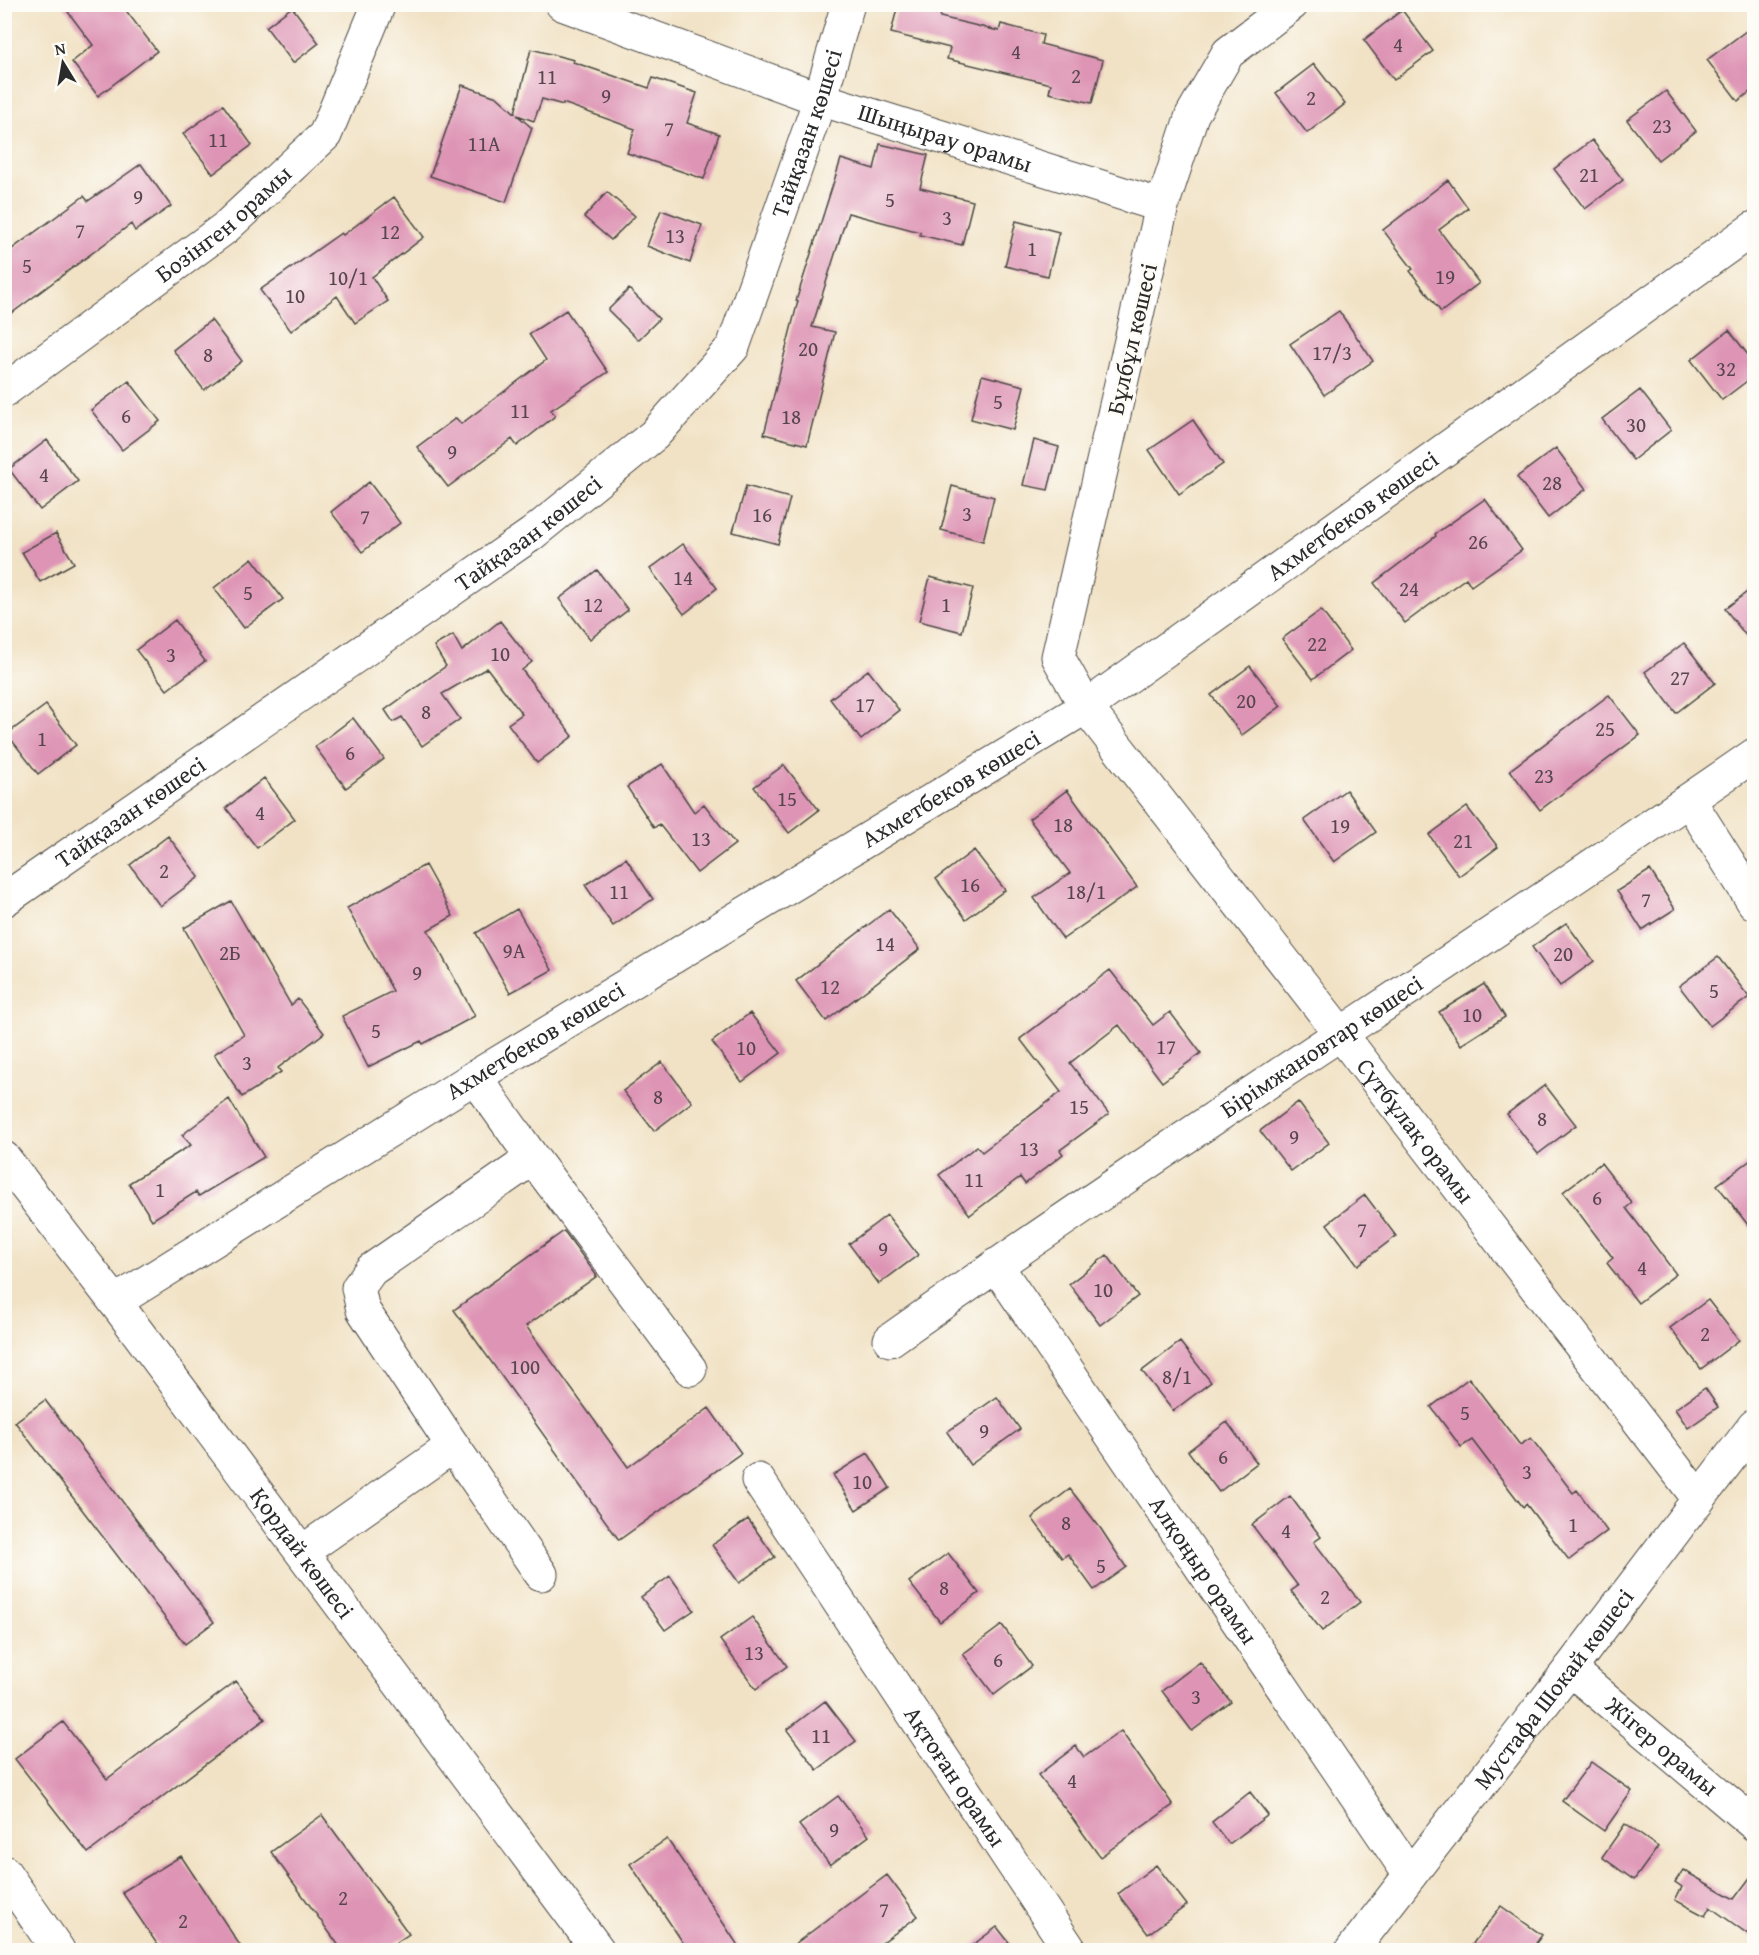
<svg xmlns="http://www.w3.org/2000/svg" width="1759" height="1955" viewBox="0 0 1759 1955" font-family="'Gentium Book Plus',serif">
	<rect width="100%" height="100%" fill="#fdfcf7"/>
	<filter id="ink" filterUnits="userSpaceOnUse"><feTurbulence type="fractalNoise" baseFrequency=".0167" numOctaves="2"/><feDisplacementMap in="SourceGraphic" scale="12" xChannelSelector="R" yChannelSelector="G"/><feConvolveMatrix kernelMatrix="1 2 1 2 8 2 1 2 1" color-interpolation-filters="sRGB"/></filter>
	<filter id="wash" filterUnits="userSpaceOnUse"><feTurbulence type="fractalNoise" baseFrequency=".008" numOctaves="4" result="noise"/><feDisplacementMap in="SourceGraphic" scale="24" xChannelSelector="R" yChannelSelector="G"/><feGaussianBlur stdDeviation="1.35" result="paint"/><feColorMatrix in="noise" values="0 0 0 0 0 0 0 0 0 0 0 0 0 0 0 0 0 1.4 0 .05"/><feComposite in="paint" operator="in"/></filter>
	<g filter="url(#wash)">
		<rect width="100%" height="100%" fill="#f1e2c5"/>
		<g id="blocks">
			<path fill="#de95b5" d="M 62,4 L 121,4 L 157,51 L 98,96 L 72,62 L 93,45 Z
				M 898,4 L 943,4 L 940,17 L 999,31 L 1001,24 L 1043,35 L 1041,44 L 1103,60 L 1092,103 L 1049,93 L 1051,84 L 947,59 L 950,48 L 891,33 Z
				M 292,7 L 319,43 L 293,63 L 266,27 Z
				M 1402,10 L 1433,51 L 1394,80 L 1364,40 Z
				M 1746,31 L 1755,42 L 1755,88 L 1738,101 L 1707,60 Z
				M 531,49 L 574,60 L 573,62 L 649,88 L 653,78 L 697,93 L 687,123 L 719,134 L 704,179 L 627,153 L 635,129 L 563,103 L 563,105 L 542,99 L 534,121 L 517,115 L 532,128 L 506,202 L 430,176 L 462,85 L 497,97 L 515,113 Z
				M 1314,64 L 1345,104 L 1307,133 L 1276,93 Z
				M 1666,91 L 1696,131 L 1658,160 L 1627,120 Z
				M 223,105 L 252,145 L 213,174 L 183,134 Z
				M 1592,140 L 1623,180 L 1585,209 L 1554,169 Z
				M 880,144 L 928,155 L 920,188 L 973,201 L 962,245 L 920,235 L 920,232 L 848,213 L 812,327 L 835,332 L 807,445 L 764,434 L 798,301 L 796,301 L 841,159 L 874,169 Z
				M 141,164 L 171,206 L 135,231 L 131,224 L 4,319 L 4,255 L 84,196 L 88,201 Z
				M 1448,180 L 1468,208 L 1439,230 L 1479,283 L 1441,312 L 1410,271 L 1413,269 L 1383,230 Z
				M 607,192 L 635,216 L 611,240 L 584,217 Z
				M 394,197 L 424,237 L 372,277 L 388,301 L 355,323 L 337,296 L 291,331 L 260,290 L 341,233 L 343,235 Z
				M 661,210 L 702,225 L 690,263 L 647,246 Z
				M 1016,221 L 1059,232 L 1048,276 L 1005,266 Z
				M 629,289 L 659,319 L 638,340 L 608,310 Z
				M 566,310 L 608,372 L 551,410 L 555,416 L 517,446 L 512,439 L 448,487 L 417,447 L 456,418 L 461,424 L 546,360 L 529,334 Z
				M 1339,311 L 1373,361 L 1324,395 L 1290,344 Z
				M 211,320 L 242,361 L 204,390 L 173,350 Z
				M 1729,330 L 1755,364 L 1755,375 L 1722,400 L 1691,360 Z
				M 982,375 L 1024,386 L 1013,430 L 971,419 Z
				M 129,381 L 160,421 L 122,450 L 91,410 Z
				M 1640,390 L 1671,430 L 1633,460 L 1602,419 Z
				M 1193,420 L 1223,464 L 1179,494 L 1149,450 Z
				M 47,440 L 78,481 L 40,510 L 9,469 Z
				M 1034,440 L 1059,447 L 1048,490 L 1023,485 Z
				M 1556,448 L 1586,489 L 1548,518 L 1517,477 Z
				M 369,482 L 400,523 L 362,552 L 331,512 Z
				M 746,486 L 790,498 L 778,544 L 733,532 Z
				M 952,486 L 994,497 L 983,541 L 941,530 Z
				M 1485,499 L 1522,550 L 1471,586 L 1466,578 L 1405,623 L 1374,583 L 1436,536 L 1435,534 Z
				M 56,533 L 74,563 L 40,582 L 22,552 Z
				M 683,544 L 717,588 L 684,614 L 650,569 Z
				M 252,558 L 283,599 L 244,628 L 214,588 Z
				M 597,570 L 628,610 L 590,639 L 559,599 Z
				M 930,577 L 973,588 L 962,632 L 919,621 Z
				M 1755,586 L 1755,647 L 1725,609 Z
				M 1321,610 L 1351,650 L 1313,679 L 1282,639 Z
				M 175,620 L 205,661 L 167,690 L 136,650 Z
				M 500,621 L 532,662 L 522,670 L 573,736 L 537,763 L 508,724 L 522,714 L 487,668 L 442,694 L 460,719 L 422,746 L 402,717 L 393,722 L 385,710 L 446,666 L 434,646 L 453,635 L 462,651 Z
				M 1684,643 L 1715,683 L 1676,713 L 1645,672 Z
				M 1250,666 L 1281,706 L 1242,735 L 1211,695 Z
				M 868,670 L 899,710 L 861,740 L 830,699 Z
				M 1609,695 L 1640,735 L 1540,810 L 1510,770 Z
				M 46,705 L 76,745 L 38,774 L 7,734 Z
				M 353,718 L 384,759 L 346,788 L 315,747 Z
				M 662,764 L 694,812 L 704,804 L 735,844 L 697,873 L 659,824 L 654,828 L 627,787 Z
				M 784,765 L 819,810 L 789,833 L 754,787 Z
				M 264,778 L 295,819 L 257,848 L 226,808 Z
				M 1067,790 L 1137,887 L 1063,939 L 1034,898 L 1070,873 L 1029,819 Z
				M 1346,790 L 1376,832 L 1334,862 L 1304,820 Z
				M 1467,807 L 1498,847 L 1459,876 L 1429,835 Z
				M 168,836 L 199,877 L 160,906 L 130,865 Z
				M 974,850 L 1005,890 L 966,919 L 936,879 Z
				M 626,858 L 653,899 L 613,926 L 585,885 Z
				M 425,865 L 453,916 L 428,930 L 475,1016 L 423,1044 L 421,1041 L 368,1067 L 342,1016 L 393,991 L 347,908 Z
				M 1650,870 L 1675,909 L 1642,930 L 1617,891 Z
				M 231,901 L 291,1005 L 298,999 L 324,1033 L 278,1068 L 281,1072 L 242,1097 L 214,1054 L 244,1035 L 184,928 Z
				M 517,909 L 552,970 L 510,993 L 476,933 Z
				M 889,909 L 920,949 L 826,1021 L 796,981 Z
				M 1566,923 L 1594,961 L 1560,986 L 1532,947 Z
				M 1718,957 L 1749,997 L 1710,1026 L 1679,986 Z
				M 1110,970 L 1153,1025 L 1170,1012 L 1201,1053 L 1162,1082 L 1119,1025 L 1070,1063 L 1109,1114 L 1060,1150 L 1063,1154 L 1025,1184 L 1020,1177 L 970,1215 L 939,1175 L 977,1146 L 982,1152 L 1061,1092 L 1020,1039 Z
				M 1484,984 L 1505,1017 L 1461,1045 L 1439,1012 Z
				M 750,1013 L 781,1053 L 742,1082 L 712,1042 Z
				M 662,1062 L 692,1102 L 654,1131 L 623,1091 Z
				M 1545,1085 L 1576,1125 L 1538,1154 L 1507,1114 Z
				M 229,1099 L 264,1157 L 199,1196 L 196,1192 L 152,1220 L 129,1183 L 191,1145 L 182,1135 Z
				M 1298,1102 L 1329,1143 L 1291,1171 L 1260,1131 Z
				M 1755,1157 L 1755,1234 L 1717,1185 Z
				M 1601,1163 L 1632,1203 L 1626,1208 L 1676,1274 L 1638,1303 L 1607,1263 L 1613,1258 L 1563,1192 Z
				M 1365,1195 L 1396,1236 L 1358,1265 L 1327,1224 Z
				M 887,1215 L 918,1255 L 879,1284 L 849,1244 Z
				M 564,1231 L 597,1276 L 526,1326 L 628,1467 L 709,1408 L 741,1453 L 619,1540 L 454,1310 Z
				M 1107,1255 L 1138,1296 L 1100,1325 L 1069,1284 Z
				M 1708,1300 L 1739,1340 L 1701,1369 L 1670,1328 Z
				M 1180,1342 L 1211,1382 L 1173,1411 L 1142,1371 Z
				M 1469,1378 L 1520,1445 L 1531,1438 L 1573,1493 L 1577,1490 L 1607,1531 L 1569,1560 L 1526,1504 L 1523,1507 L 1472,1440 L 1461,1447 L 1431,1407 Z
				M 1705,1388 L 1718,1407 L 1688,1428 L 1675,1409 Z
				M 997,1397 L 1020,1429 L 970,1465 L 947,1432 Z
				M 45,1400 L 214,1622 L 185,1644 L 15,1422 Z
				M 1227,1422 L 1257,1463 L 1219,1492 L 1188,1451 Z
				M 868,1453 L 890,1488 L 856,1510 L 833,1475 Z
				M 1070,1489 L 1101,1529 L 1126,1567 L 1094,1590 L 1068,1554 L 1062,1558 L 1032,1518 Z
				M 1290,1496 L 1321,1537 L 1314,1542 L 1360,1602 L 1322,1631 L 1291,1591 L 1298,1586 L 1252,1525 Z
				M 748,1519 L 775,1557 L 739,1583 L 712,1545 Z
				M 948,1553 L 979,1593 L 940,1622 L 909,1582 Z
				M 670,1576 L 694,1610 L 665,1630 L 641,1597 Z
				M 752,1617 L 787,1666 L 756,1689 L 720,1640 Z
				M 1002,1625 L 1032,1666 L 994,1695 L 963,1654 Z
				M 1200,1662 L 1231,1702 L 1192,1731 L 1162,1691 Z
				M 236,1681 L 265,1719 L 88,1853 L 15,1759 L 63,1722 L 107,1779 Z
				M 825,1701 L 856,1741 L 817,1770 L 787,1730 Z
				M 1121,1731 L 1173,1805 L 1100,1857 L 1070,1815 L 1038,1775 L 1076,1746 L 1084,1757 Z
				M 1591,1762 L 1632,1791 L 1604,1831 L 1562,1801 Z
				M 1250,1792 L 1268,1815 L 1229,1844 L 1212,1822 Z
				M 838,1796 L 869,1836 L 830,1865 L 799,1825 Z
				M 322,1815 L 409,1934 L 385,1950 L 342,1950 L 271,1852 Z
				M 1625,1824 L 1658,1847 L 1634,1880 L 1602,1857 Z
				M 667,1839 L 693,1877 L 741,1950 L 688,1950 L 630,1864 Z
				M 181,1856 L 243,1950 L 161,1950 L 122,1892 Z
				M 1156,1865 L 1187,1905 L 1148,1934 L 1118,1894 Z
				M 1683,1870 L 1734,1899 L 1755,1871 L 1755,1939 L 1710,1907 L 1705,1916 L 1675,1900 L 1682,1887 L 1675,1882 Z
				M 887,1875 L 918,1916 L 872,1950 L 787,1950 Z
				M 1501,1906 L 1542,1935 L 1531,1950 L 1468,1950 Z
				M 997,1927 L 1015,1950 L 966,1950 Z"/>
		</g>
	</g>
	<g filter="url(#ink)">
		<use href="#blocks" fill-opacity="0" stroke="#494642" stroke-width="1.5"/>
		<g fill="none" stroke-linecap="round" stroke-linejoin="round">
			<g stroke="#494642" stroke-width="35">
				<g id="minor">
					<path id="s1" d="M 562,4 L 820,99 L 1162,206"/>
					<path id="s2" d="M 1292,4 L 1228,53 L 1192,115 L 1162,206 L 1058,657 L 1086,707 L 1340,1033 L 1699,1499"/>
					<path id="s3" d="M 4,391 L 225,228 L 325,135 L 379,4"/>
					<path d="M 1689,800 L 1754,903"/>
					<path id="s4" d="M 4,900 L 532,534 L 654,435 L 733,347 L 820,99 L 848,4"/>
					<path d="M 529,1153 L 690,1369"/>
					<path id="s5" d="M 4,1158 L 115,1302 L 598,1950"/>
					<path id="s6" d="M 996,1265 L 1410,1875"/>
					<path id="s7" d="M 115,1302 L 475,1077 L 1086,707 L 1754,228"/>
					<path id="s8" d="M 890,1340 C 1174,1139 1469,953 1754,755"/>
					<path d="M 453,1446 L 363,1310 L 358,1288 L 371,1270 L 520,1167 L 529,1153 L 475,1077"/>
					<path id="s9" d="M 758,1480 L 1070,1950"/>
					<path d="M 302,1552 L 453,1446 L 541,1574"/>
					<path id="s10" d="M 1570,1669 L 1754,1824"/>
					<path d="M 4,1872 L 58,1950"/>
					<path id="s11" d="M 1352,1950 L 1570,1669 L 1754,1426"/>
				</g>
			</g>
			<use href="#minor" stroke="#fff" stroke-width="33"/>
		</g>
	</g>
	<g text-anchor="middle" stroke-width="6" stroke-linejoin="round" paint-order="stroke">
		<g font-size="21" fill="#58464e">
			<text x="1398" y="52">4</text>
			<text x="1016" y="59">4</text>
			<text x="1076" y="83">2</text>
			<text x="547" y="84">11</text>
			<text x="606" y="103">9</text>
			<text x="1311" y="105">2</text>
			<text x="1662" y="133">23</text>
			<text x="669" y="136">7</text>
			<text x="218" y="147">11</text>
			<text x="484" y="151">11А</text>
			<text x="1589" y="182">21</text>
			<text x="138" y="204">9</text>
			<text x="890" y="207">5</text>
			<text x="947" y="225">3</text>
			<text x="80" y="238">7</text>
			<text x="390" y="239">12</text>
			<text x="675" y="243">13</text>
			<text x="1032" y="256">1</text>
			<text x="27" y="273">5</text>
			<text x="1445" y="284">19</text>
			<text x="348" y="285">10/1</text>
			<text x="295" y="303">10</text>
			<text x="808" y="356">20</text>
			<text x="1332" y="360">17/3</text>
			<text x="208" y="362">8</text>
			<text x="1726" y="376">32</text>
			<text x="998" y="409">5</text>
			<text x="520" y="418">11</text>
			<text x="126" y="423">6</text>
			<text x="791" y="424">18</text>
			<text x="1636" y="432">30</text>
			<text x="452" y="459">9</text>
			<text x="44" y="482">4</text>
			<text x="1552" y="490">28</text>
			<text x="967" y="521">3</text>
			<text x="762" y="522">16</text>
			<text x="365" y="524">7</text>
			<text x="1478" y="549">26</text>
			<text x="683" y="585">14</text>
			<text x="1409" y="596">24</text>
			<text x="248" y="600">5</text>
			<text x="593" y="612">12</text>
			<text x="946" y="612">1</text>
			<text x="1317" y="651">22</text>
			<text x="500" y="661">10</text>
			<text x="171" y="662">3</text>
			<text x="1680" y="685">27</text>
			<text x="1246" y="708">20</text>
			<text x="865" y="712">17</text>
			<text x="426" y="719">8</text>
			<text x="1605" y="736">25</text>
			<text x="42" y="746">1</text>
			<text x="350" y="760">6</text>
			<text x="1544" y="783">23</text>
			<text x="787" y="806">15</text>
			<text x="260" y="820">4</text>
			<text x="1063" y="832">18</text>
			<text x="1340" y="833">19</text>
			<text x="701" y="846">13</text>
			<text x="1463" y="848">21</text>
			<text x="164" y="878">2</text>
			<text x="970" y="892">16</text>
			<text x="619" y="899">11</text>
			<text x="1086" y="899">18/1</text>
			<text x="1646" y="907">7</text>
			<text x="885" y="951">14</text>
			<text x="514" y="958">9А</text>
			<text x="230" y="960">2Б</text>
			<text x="1563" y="961">20</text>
			<text x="417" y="980">9</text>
			<text x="830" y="994">12</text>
			<text x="1714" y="998">5</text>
			<text x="1472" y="1022">10</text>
			<text x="376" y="1038">5</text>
			<text x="1166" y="1054">17</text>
			<text x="746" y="1055">10</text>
			<text x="247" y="1070">3</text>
			<text x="658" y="1104">8</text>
			<text x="1079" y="1114">15</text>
			<text x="1542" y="1126">8</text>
			<text x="1294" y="1144">9</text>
			<text x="1029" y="1156">13</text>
			<text x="974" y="1187">11</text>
			<text x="160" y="1197">1</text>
			<text x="1597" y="1205">6</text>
			<text x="1362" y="1237">7</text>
			<text x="883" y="1256">9</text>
			<text x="1642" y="1275">4</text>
			<text x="1103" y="1297">10</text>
			<text x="1705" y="1341">2</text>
			<text x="525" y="1374">100</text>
			<text x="1177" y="1384">8/1</text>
			<text x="1465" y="1420">5</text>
			<text x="984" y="1438">9</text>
			<text x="1223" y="1464">6</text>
			<text x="1527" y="1479">3</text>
			<text x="862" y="1489">10</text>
			<text x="1066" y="1530">8</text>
			<text x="1573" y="1532">1</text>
			<text x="1286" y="1538">4</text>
			<text x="1101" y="1573">5</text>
			<text x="944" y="1595">8</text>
			<text x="1325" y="1604">2</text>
			<text x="754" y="1660">13</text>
			<text x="998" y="1667">6</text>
			<text x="1196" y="1704">3</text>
			<text x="821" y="1743">11</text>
			<text x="1072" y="1788">4</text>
			<text x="834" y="1837">9</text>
			<text x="343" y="1905">2</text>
			<text x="884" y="1917">7</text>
			<text x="183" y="1928">2</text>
		</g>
		<g font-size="24" fill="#2b2b2b" stroke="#fdfcf7">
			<text dy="8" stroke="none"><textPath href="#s4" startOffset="1144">Тайқазан көшесі</textPath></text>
			<text dy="8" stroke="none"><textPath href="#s1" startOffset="406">Шыңырау орамы</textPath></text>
			<text dy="8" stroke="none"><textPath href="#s3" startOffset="276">Бозінген орамы</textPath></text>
			<text transform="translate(1132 339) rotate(-77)" y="8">Бұлбұл көшесі</text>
			<text dy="8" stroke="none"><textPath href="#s7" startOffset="1467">Ахметбеков көшесі</textPath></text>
			<text dy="8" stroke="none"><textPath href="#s4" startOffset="640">Тайқазан көшесі</textPath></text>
			<text dy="8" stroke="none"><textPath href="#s7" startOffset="981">Ахметбеков көшесі</textPath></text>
			<text dy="8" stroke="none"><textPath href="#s4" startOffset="154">Тайқазан көшесі</textPath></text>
			<text dy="8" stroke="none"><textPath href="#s7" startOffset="495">Ахметбеков көшесі</textPath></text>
			<text dy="8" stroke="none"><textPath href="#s8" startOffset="522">Бірімжановтар көшесі</textPath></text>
			<text dy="8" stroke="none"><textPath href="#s2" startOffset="1305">Cүтбұлақ орамы</textPath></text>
			<text dy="8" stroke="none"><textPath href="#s5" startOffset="495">Қордай көшесі</textPath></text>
			<text dy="8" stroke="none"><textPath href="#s6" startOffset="369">Алқоңыр орамы</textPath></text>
			<text dy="8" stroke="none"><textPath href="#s11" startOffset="330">Мустафа Шокай көшесі</textPath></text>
			<text dy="8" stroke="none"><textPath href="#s10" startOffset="120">Жігер орамы</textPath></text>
			<text dy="8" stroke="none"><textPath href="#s9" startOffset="356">Ақтоған орамы</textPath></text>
		</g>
	</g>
	<rect width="1759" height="1955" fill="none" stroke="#fdfcf7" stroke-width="24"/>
	<g transform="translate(63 63) rotate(349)" stroke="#fdfcf7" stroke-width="4.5" paint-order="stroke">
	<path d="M0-4.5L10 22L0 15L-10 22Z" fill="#2b2b2b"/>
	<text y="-9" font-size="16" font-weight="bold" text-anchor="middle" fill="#2b2b2b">N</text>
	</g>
</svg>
